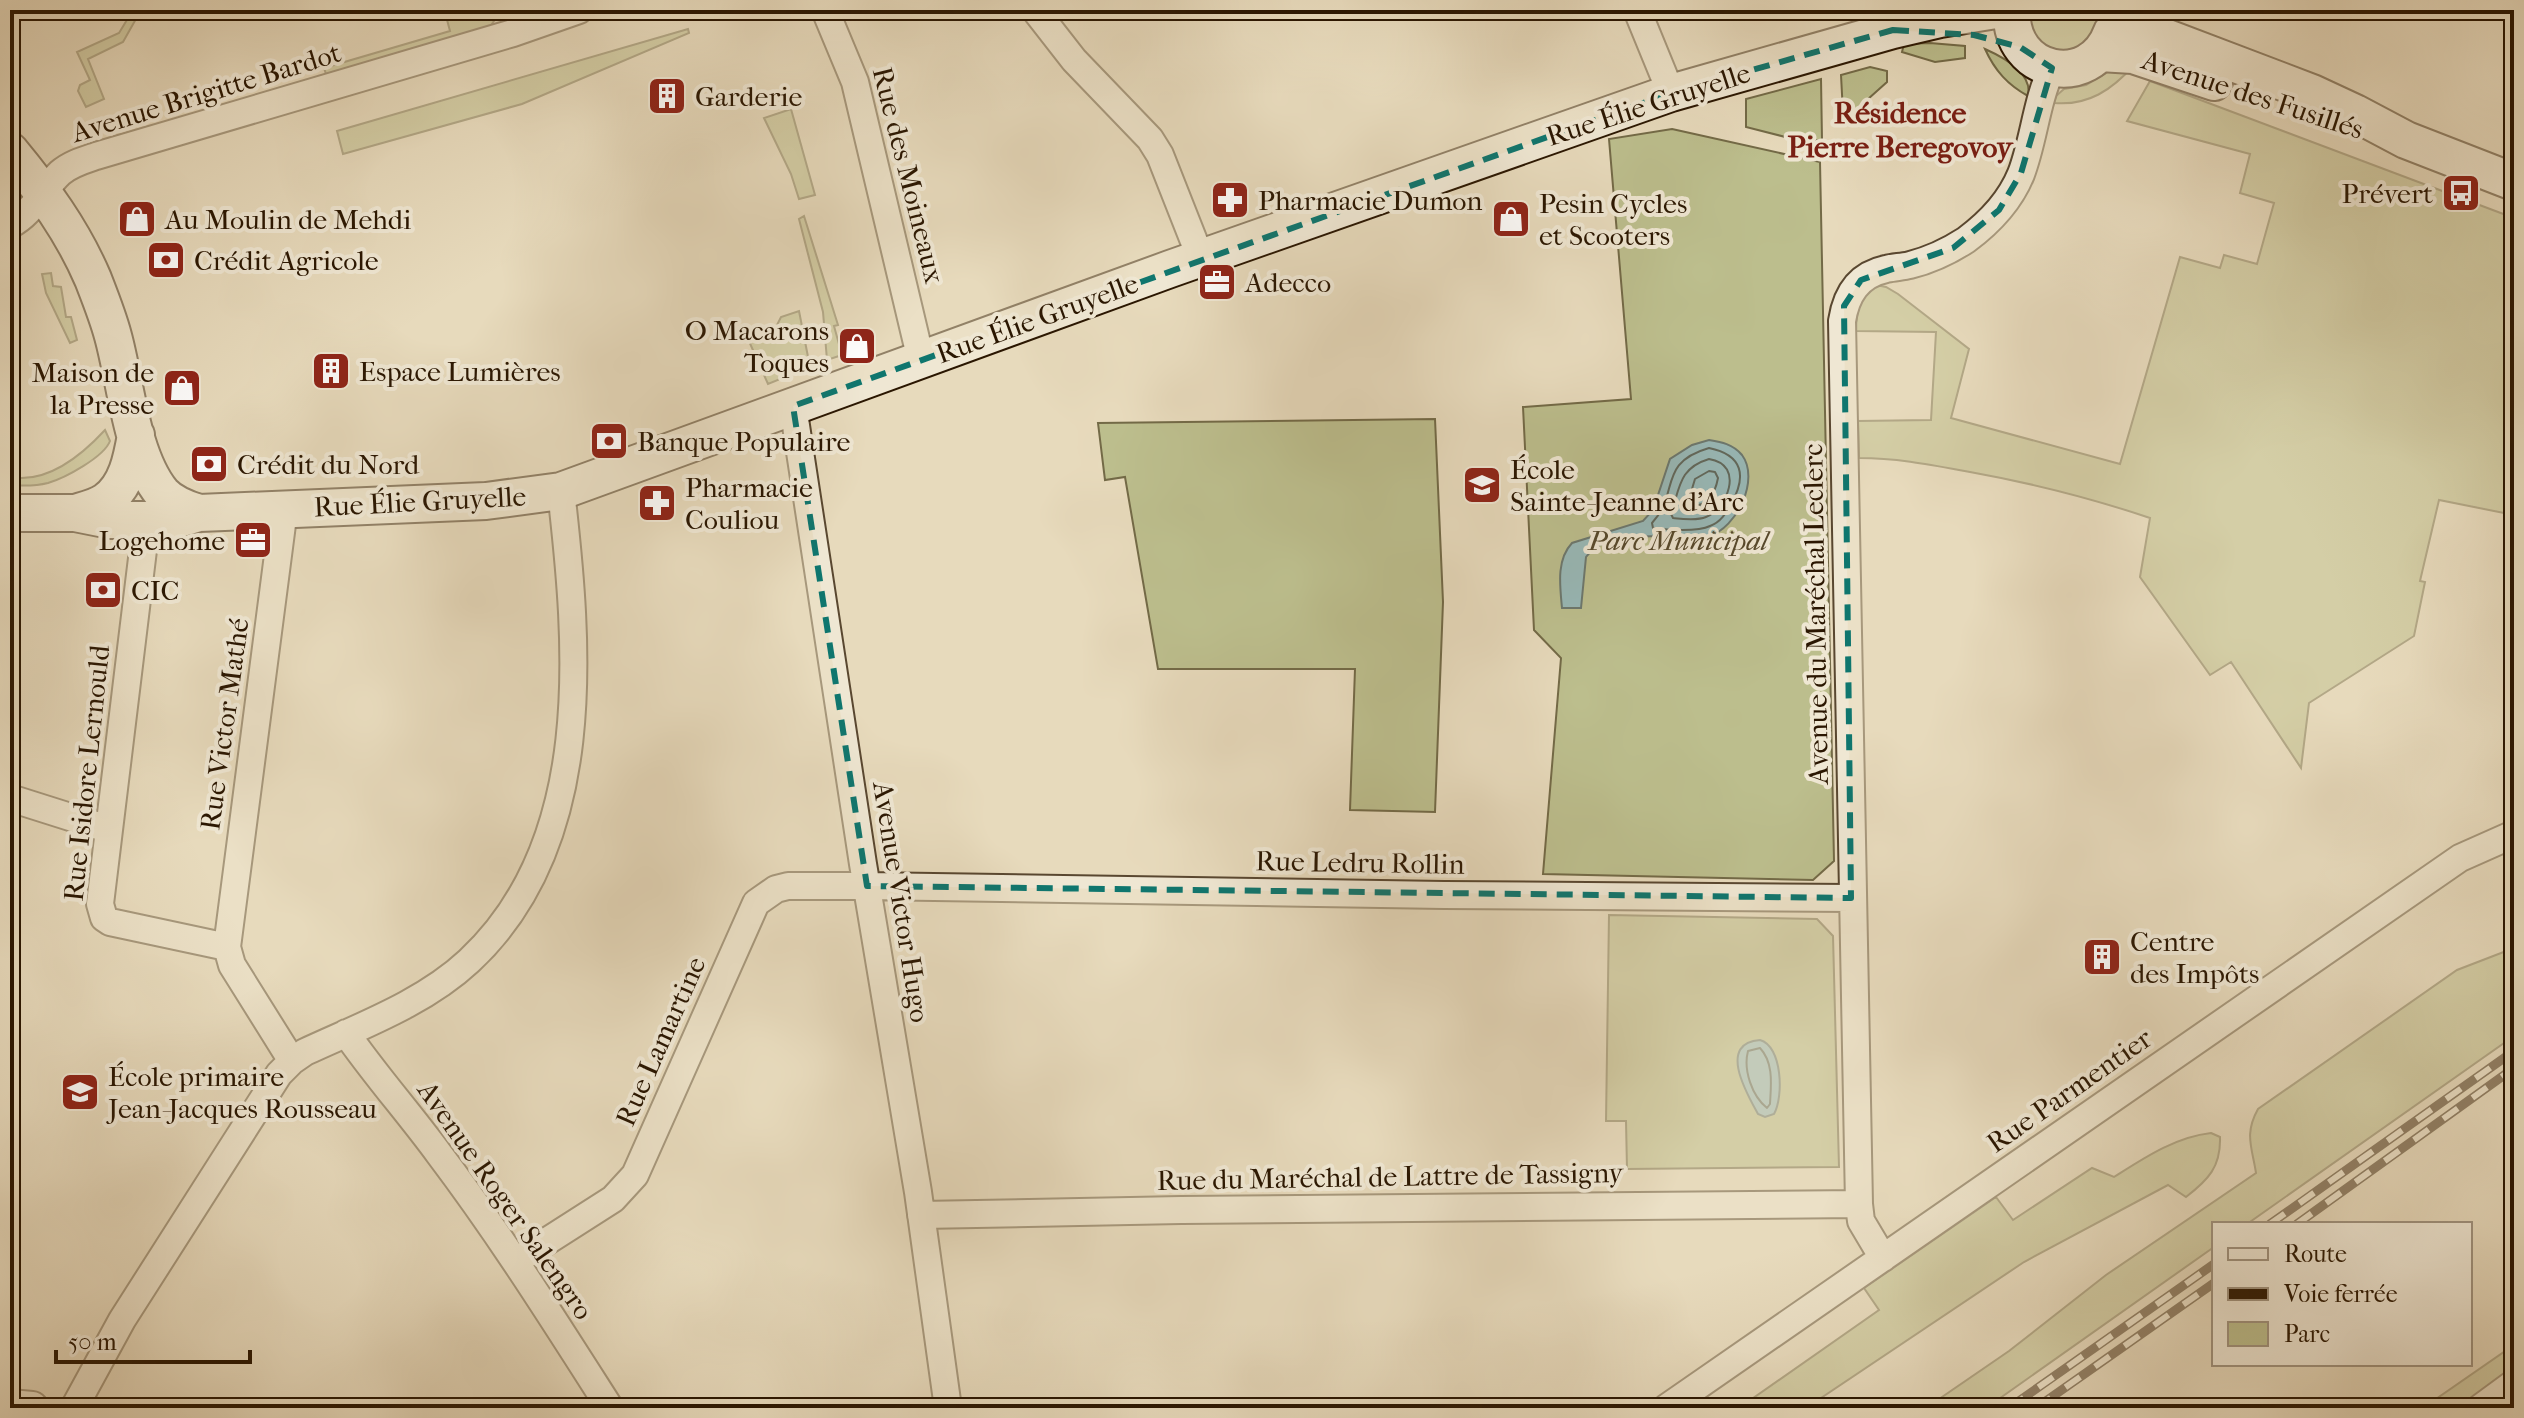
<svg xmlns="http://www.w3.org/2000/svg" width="2524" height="1418" viewBox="0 0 2524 1418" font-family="'IM FELL French Canon',serif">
	<rect width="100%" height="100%" fill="#e7dabc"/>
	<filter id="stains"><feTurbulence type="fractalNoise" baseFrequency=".0025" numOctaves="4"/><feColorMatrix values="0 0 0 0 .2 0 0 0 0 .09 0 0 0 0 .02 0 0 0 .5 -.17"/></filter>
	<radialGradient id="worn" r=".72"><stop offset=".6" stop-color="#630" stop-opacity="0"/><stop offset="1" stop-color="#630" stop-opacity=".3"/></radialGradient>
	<path fill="#bcbe8d" stroke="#736a47" stroke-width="2" d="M 133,10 L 141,10 L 123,42 L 88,59 L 104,99 L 86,107 L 78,91 L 80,85 L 90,80 L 77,52 L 119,33 Z
		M 450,10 L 476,10 L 478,15 L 495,10 L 494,21 L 489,28 L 327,77 L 324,68 L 450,31 L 445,12 Z
		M 2028,10 L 2098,10 C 2102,36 2080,56 2054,51 C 2046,49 2039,41 2032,36 Z
		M 688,29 L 689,33 L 522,104 L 343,154 L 337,131 Z
		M 1930,43 L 1965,46 L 1965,58 L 1935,62 L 1902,52 L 1904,44 Z
		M 1985,49 C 2003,57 2033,73 2028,96 C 2008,85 1995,71 1985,49 Z
		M 2134,65 C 2112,90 2088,106 2054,103 L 2056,96 L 2064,89 L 2086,85 L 2113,69 Z
		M 1870,67 L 1887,71 L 1887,82 L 1849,116 L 1843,113 L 1841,75 Z
		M 1821,79 L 1822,140 L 1801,141 L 1746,127 L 1746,99 Z
		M 2150,81 L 2514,218 L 2514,515 L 2439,500 L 2420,581 L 2425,582 L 2414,636 L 2309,703 L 2301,768 L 2231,662 L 2210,675 L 2140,577 L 2150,518 C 2091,498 2031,483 1970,472 C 1932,465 1898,458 1859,458 L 1858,421 L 1931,420 L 1936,332 L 1856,331 C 1856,311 1860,298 1876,285 L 1886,287 L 1898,294 L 1969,349 L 1951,418 L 2120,464 L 2180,257 L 2220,268 L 2224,255 L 2257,264 L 2274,203 L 2240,193 L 2250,154 L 2127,121 Z
		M 791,109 L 815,195 L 799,199 L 791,174 L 764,118 Z
		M 1672,129 L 1820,162 L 1834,861 L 1813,880 L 1543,874 L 1561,658 L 1534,630 L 1523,407 L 1631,399 L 1609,139 Z
		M 804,216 L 838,325 L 834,326 L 842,355 L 827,360 L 823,312 L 799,219 Z
		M 51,273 L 53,286 L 61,287 L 66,317 L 71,317 L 77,340 L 70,343 L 46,293 L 42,274 Z
		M 799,311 L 810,367 L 768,384 L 748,339 L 776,327 L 781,317 Z
		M 1435,419 L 1443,602 L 1435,812 L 1350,810 L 1355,669 L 1158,669 L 1125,477 L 1105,480 L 1098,423 Z
		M 105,430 L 110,441 C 104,457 65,478 48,483 C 36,486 23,486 10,485 L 10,477 C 47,484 81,456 105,430 Z
		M 1609,915 L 1817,919 L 1833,936 L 1839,1167 L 1627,1169 L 1626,1121 L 1606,1121 Z
		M 2514,948 L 2514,1036 L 2247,1224 L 2214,1224 L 2214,1247 L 1986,1408 L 1926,1408 L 2009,1351 L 2106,1275 L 2256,1173 C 2252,1147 2244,1134 2258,1109 L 2457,970 Z
		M 2211,1133 L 2220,1137 C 2221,1167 2208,1180 2186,1197 L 2168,1185 L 2024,1262 L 1806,1408 L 1739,1408 L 1879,1310 L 1864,1288 L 1996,1197 L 2013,1220 L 2092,1168 L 2114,1177 C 2144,1158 2175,1137 2211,1133 Z
		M 2514,1345 L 2514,1368 L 2458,1408 L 2423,1408 Z"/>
	<path fill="#98b9b8" stroke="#6c786f" stroke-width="2" d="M 1709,440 C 1721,442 1733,444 1742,455 C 1760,479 1737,528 1709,536 C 1702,538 1692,537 1685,537 C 1655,537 1606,530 1586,557 L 1581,608 L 1562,608 C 1560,586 1556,560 1572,543 L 1643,521 L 1653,510 L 1670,459 L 1692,445 Z
		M 1760,1040 C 1782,1046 1784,1096 1774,1114 L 1765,1117 L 1758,1114 C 1747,1094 1717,1043 1760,1040 Z"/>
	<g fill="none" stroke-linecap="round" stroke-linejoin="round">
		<path stroke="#61685c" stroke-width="2" d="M 1709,448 C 1743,455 1747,476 1731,504 C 1726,513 1721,522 1710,526 C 1698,532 1667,530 1653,528 L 1652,523 C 1680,493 1657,463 1709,448 Z
			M 1709,459 C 1746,465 1726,510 1706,517 C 1697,521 1682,519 1673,518 L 1671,514 C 1680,487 1679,468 1709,459 Z
			M 1709,471 L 1715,472 L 1718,478 C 1715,494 1707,507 1690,506 L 1688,502 L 1695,479 Z
			M 1760,1048 C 1774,1063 1771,1085 1770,1104 L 1767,1108 C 1752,1096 1743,1070 1748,1051 Z"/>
		<g stroke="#594730" stroke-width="30">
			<path id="minor" d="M 825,10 L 855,82 L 921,360
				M 1035,10 L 1074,60 L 1150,139 L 1160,155 L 1201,259
				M 1637,10 L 1671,93
				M 10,225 C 33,213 42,190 60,173 C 70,164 84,160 96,156 L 513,33 L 579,10
				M 793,406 L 863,864 L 918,1192 L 948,1408
				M 284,509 L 227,947 L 232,965 L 292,1061
				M 145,520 L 143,550 L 100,904 L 104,918 L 110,922 L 227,947
				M 10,798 L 108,829
				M 346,1033 C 375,1075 409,1113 439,1154 C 501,1236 555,1322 610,1408
				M 921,1215 L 1181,1210 L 1859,1204
				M 1883,1258 L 1861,1221 L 1859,1204 L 1842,321 C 1846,295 1858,275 1886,269 C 1894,267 1902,267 1910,265 C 1930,260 1949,251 1966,240 C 1989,223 2010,201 2021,174 C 2034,140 2036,102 2052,68
				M 516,1261 L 613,1199 L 635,1175 L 756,903 L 776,889 L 788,886 L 867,886 L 1444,895 L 1851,898
				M 74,1408 L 122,1320 L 279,1074 L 292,1061 L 305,1052 C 361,1026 424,1003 469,961 C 596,843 579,647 561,491
				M 1666,1408 L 2460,858 L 2514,834
				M 2480,1408 L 2514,1383"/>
		</g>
		<g stroke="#594730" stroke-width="36">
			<path id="tertiary" d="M 10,1406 L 32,1408"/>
		</g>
		<g stroke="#2a1601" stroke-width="40">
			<path id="secondary" d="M 2012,10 C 2008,74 2090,92 2112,32
				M 2119,10 L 2131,22 L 2141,28 L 2312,93 L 2355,113 L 2406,140 L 2514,182
				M 2100,53 L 2133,55 L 2214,82
				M 10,151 C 43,191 72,230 93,279 C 100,297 108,317 113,336 C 126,383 131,455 162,493 C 172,504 186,509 199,513
				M 10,513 L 75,513 L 110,520 L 175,520 L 199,513 L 486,501 L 561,491 L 1170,269 L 1671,93 L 1893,30 L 1940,19 L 1996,10
				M 75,513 C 85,510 98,507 106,501 C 127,486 132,458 136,435"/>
		</g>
		<use href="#minor" stroke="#efe7d3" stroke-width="26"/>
		<use href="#tertiary" stroke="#efe7d3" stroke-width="32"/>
		<use href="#secondary" stroke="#efe7d3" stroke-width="36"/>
		<g stroke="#2a1601" stroke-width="9">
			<path id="rail" d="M 2270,1224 L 2514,1051
				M 2297,1224 L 2514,1068
				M 2009,1408 L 2214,1264
				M 2036,1408 L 2214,1283"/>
		</g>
		<use href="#rail" stroke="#efe7d3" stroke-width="6" stroke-dasharray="18" stroke-linecap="butt"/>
	</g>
	<path d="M0 0H2524V1418H0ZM 1893,30 L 1974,35 L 2020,47 L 2052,68 L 2021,173 L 1999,210 L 1953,248 L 1861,280 L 1844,306 L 1851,898 L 867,886 L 793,406 L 1671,93 Z" fill="#e7dabc" fill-opacity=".55" fill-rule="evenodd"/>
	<path fill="none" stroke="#0f766e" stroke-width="6" stroke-dasharray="16 10" stroke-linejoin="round" d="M 1893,30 L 1974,35 L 2020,47 L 2052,68 L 2021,173 L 1999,210 L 1953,248 L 1861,280 L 1844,306 L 1851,898 L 867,886 L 793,406 L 1671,93 Z"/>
	<defs>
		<g id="building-square" transform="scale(2)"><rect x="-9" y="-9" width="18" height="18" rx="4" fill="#8f2418" stroke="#efe7d3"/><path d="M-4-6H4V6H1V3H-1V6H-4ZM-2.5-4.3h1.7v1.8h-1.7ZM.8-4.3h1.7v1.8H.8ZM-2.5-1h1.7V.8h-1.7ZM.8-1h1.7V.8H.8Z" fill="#fff"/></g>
		<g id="bus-square" transform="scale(2)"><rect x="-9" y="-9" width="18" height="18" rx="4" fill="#8f2418" stroke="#efe7d3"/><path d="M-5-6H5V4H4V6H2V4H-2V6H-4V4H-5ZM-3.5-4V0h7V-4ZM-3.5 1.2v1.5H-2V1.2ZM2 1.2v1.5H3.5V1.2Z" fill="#fff"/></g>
		<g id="pharmacy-square" transform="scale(2)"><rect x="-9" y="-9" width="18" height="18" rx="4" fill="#8f2418" stroke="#efe7d3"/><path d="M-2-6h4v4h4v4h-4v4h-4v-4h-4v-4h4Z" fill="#fff"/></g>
		<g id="shop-square" transform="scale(2)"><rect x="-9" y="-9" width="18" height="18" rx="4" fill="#8f2418" stroke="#efe7d3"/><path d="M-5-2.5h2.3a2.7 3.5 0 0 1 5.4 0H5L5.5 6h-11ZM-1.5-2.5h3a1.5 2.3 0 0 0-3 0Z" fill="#fff"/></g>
		<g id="bank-square" transform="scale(2)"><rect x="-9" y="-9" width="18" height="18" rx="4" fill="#8f2418" stroke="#efe7d3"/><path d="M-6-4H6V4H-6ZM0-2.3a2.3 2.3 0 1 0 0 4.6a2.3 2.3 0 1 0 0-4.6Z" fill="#fff"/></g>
		<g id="office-square" transform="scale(2)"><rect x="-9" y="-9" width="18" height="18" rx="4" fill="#8f2418" stroke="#efe7d3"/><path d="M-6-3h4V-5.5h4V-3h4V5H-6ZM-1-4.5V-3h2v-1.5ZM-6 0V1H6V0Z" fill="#fff"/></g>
		<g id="school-square" transform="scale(2)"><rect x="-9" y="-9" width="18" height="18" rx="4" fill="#8f2418" stroke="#efe7d3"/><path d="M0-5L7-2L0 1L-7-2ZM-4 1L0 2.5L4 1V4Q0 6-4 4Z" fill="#fff"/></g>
	</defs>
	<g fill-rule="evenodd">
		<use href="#building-square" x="667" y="96"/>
		<use href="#bus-square" x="2461" y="193"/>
		<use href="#pharmacy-square" x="1230" y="200"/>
		<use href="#shop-square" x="137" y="219"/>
		<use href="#shop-square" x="1511" y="219"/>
		<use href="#bank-square" x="166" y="260"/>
		<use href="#office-square" x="1217" y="282"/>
		<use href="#shop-square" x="857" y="346"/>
		<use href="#building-square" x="331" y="371"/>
		<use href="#shop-square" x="182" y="388"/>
		<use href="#bank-square" x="609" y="441"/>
		<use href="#bank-square" x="209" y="464"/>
		<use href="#school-square" x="1482" y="485"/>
		<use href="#pharmacy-square" x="657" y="503"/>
		<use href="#office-square" x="253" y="540"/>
		<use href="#bank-square" x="103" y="590"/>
		<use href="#building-square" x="2102" y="957"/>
		<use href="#school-square" x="80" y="1092"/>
	</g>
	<g text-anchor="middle" stroke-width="8" stroke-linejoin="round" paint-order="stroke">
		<g font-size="28" fill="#2a1601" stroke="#efe7d3">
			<text transform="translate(206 92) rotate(-17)" y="10">Avenue Brigitte Bardot</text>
			<text transform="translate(2253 94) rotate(18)" y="10">Avenue des Fusillés</text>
			<text transform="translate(1648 104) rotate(-18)" y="10">Rue Élie Gruyelle</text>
			<text transform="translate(909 175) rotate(76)" y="10">Rue des Moineaux</text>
			<text transform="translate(1037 318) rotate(-20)" y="10">Rue Élie Gruyelle</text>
			<text transform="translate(420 501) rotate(-3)" y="10">Rue Élie Gruyelle</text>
			<text transform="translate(1815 614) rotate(-91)" y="10">Avenue du Maréchal Leclerc</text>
			<text transform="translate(224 724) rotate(-82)" y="10">Rue Victor Mathé</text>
			<text transform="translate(86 773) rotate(-84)" y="10">Rue Isidore Lernould</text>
			<text transform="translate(1360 862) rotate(1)" y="10">Rue Ledru Rollin</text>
			<text transform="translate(902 902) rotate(81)" y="10">Avenue Victor Hugo</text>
			<text transform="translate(660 1041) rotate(-66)" y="10">Rue Lamartine</text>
			<text transform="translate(2069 1090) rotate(-35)" y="10">Rue Parmentier</text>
			<text transform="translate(1390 1176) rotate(-1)" y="10">Rue du Maréchal de Lattre de Tassigny</text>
			<text transform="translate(506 1200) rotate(55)" y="10">Avenue Roger Salengro</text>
		</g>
		<g font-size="28" fill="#2a1601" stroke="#efe7d3" text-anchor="start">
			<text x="695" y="106">Garderie</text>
			<text x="2433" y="203" text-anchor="end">Prévert</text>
			<text x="1258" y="210">Pharmacie Dumon</text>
			<text x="1539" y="213">Pesin Cycles<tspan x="1539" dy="32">et Scooters</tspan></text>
			<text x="165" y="229">Au Moulin de Mehdi</text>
			<text x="194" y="270">Crédit Agricole</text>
			<text x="1245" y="292">Adecco</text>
			<text x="829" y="340" text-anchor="end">O Macarons<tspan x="829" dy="32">Toques</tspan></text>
			<text x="359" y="381">Espace Lumières</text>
			<text x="154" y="382" text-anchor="end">Maison de<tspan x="154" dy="32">la Presse</tspan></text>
			<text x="637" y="451">Banque Populaire</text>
			<text x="237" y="474">Crédit du Nord</text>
			<text x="1510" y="479">École<tspan x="1510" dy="32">Sainte-Jeanne d'Arc</tspan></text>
			<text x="685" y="497">Pharmacie<tspan x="685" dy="32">Couliou</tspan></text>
			<text x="225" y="550" text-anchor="end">Logehome</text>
			<text x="131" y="600">CIC</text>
			<text x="2130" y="951">Centre<tspan x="2130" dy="32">des Impôts</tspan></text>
			<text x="108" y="1086">École primaire<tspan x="108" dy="32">Jean-Jacques Rousseau</tspan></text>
		</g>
		<g font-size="28" font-style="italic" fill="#56482b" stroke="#efe7d3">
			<text x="1678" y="550">Parc Municipal</text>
		</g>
		<g font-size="30" font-weight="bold" fill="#7a1f14" stroke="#efe7d3">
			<text x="1900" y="123">Résidence<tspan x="1900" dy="34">Pierre Beregovoy</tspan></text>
		</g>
	</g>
	<rect width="2524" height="1418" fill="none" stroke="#e7dabc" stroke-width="40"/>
	<rect x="12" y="12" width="2500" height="1394" fill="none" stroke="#2a1601" stroke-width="4"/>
	<rect x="20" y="20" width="2484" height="1378" fill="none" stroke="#2a1601" stroke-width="2"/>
	<rect x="2212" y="1222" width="260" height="144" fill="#efe7d3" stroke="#a0937f" stroke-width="2"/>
	<rect x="2228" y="1248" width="40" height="12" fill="#efe7d3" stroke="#a0937f" stroke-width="2"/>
	<text x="2284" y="1262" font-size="24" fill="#2a1601">Route</text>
	<rect x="2228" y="1288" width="40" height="12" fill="#2a1601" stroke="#a0937f" stroke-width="2"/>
	<text x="2284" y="1302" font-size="24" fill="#2a1601">Voie ferrée</text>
	<rect x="2228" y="1322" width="40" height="24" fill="#bcbe8d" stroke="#a0937f" stroke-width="2"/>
	<text x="2284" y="1342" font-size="24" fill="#2a1601">Parc</text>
	<path d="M56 1350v12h194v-12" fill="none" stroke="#2a1601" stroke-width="4"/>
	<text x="68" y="1350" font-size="24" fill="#2a1601" stroke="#efe7d3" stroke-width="6" paint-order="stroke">50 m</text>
	<rect width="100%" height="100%" filter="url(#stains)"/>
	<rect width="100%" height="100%" fill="url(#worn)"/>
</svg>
